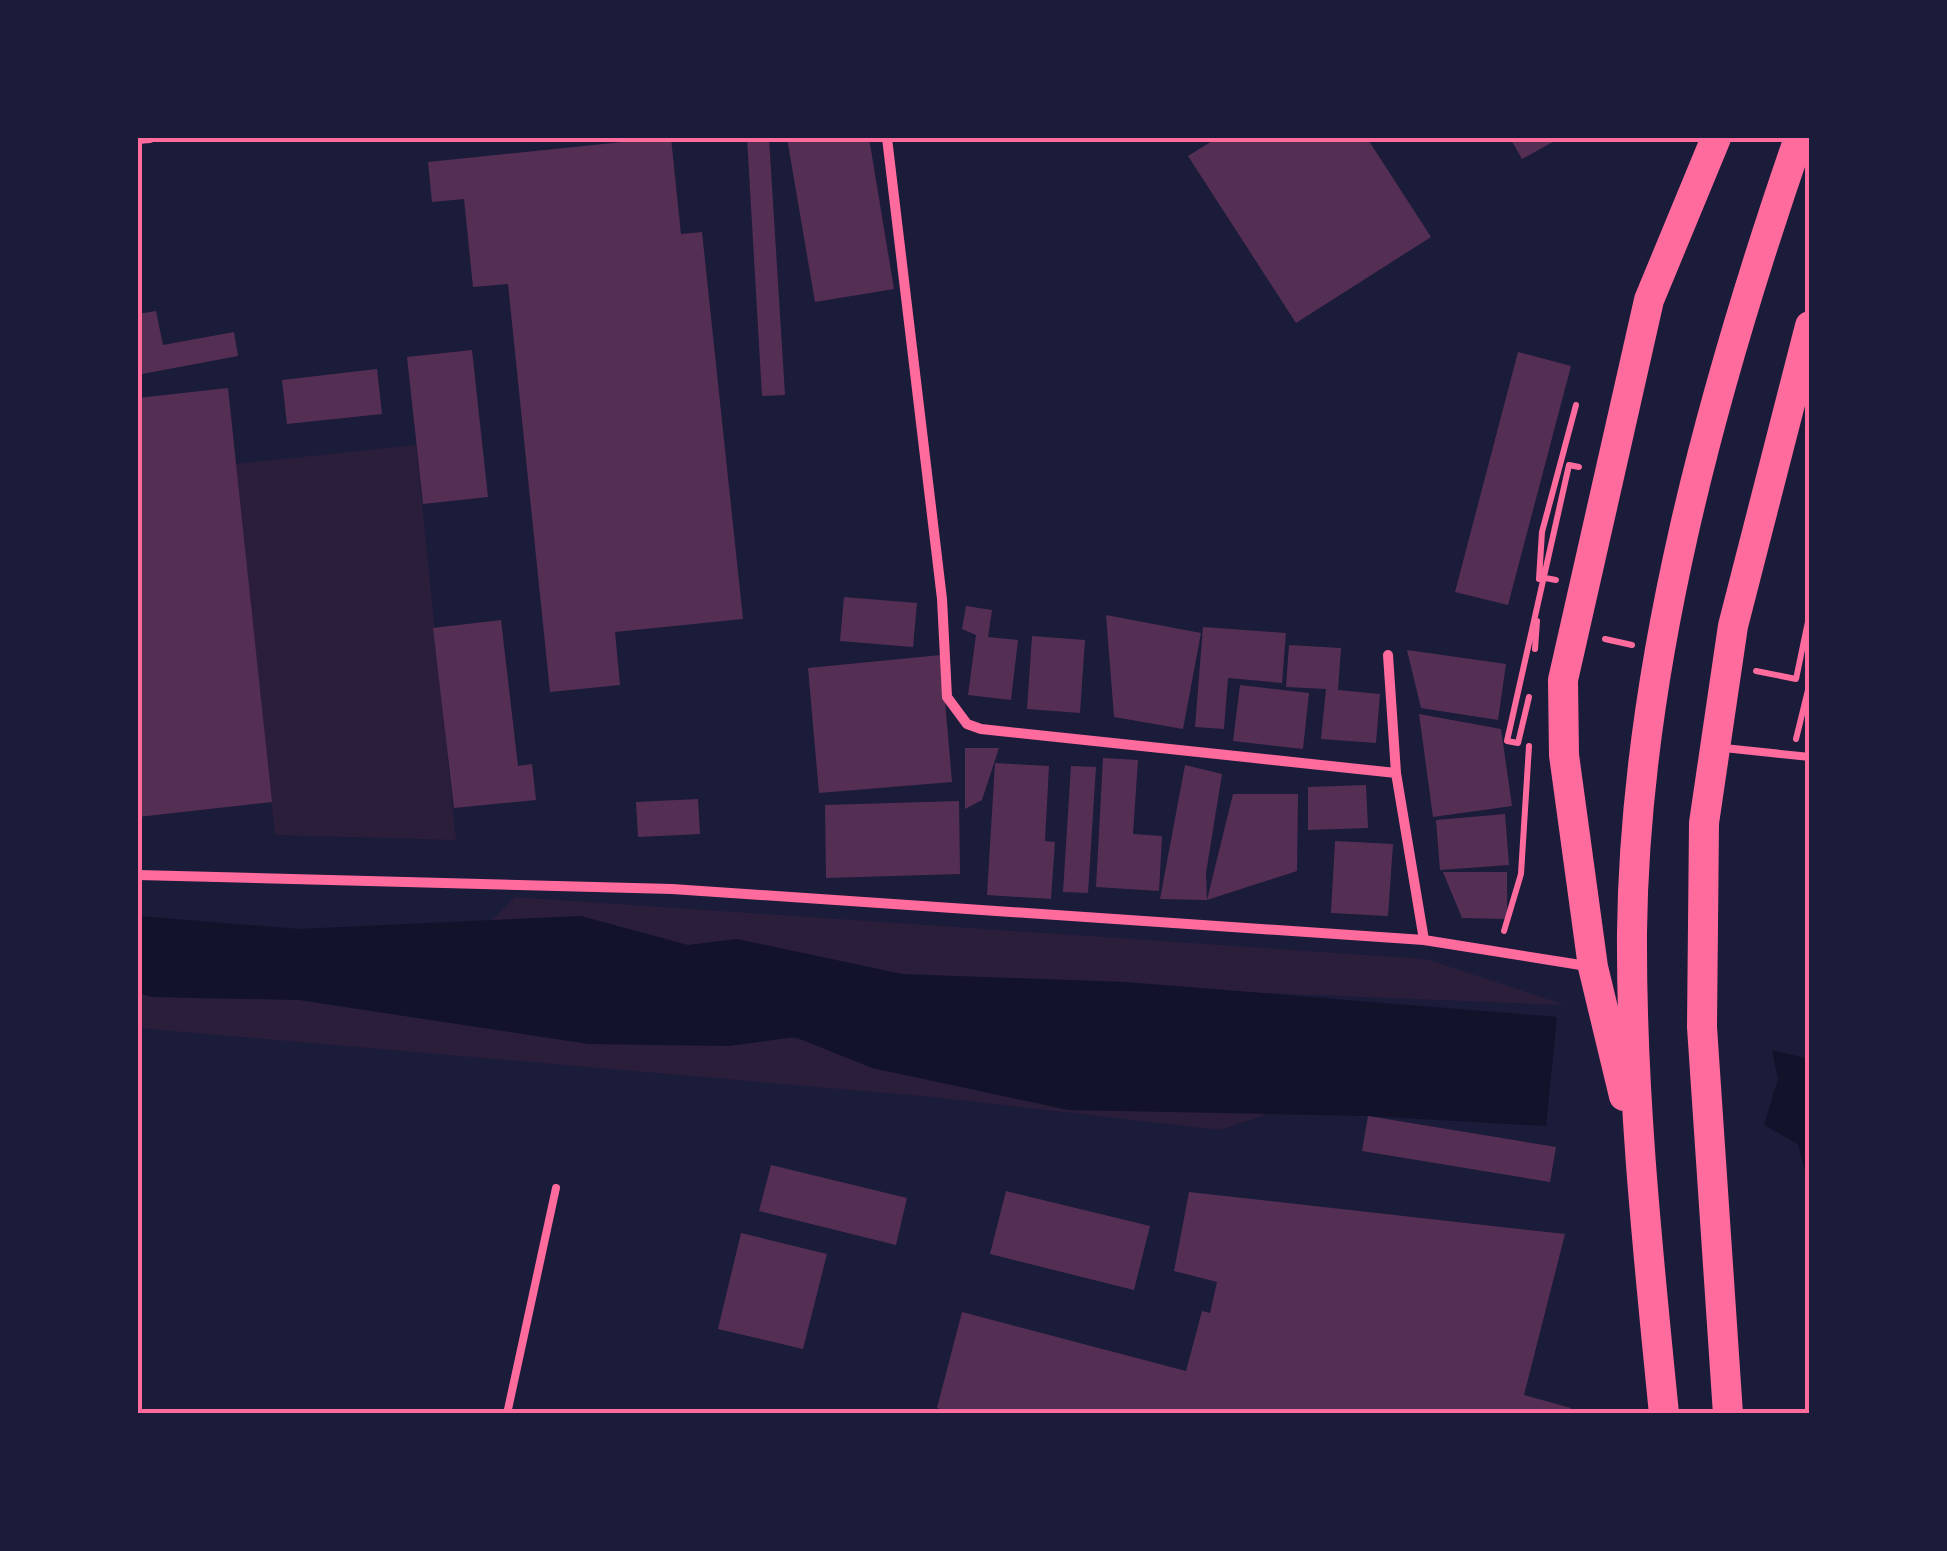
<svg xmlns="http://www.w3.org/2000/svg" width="1947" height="1551" viewBox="0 0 1947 1551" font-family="Roboto,sans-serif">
	<rect width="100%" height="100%" fill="#1b1b3a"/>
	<path fill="#2a1e3b" d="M 416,445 L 456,840 L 275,835 L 236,464 Z
		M 515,897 L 1426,959 L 1565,1005 L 452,961 Z
		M 138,953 L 1297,1104 L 1220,1130 L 933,1097 L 138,1028 Z"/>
	<path fill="#12122b" d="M 138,916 L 299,929 L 581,916 L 688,945 L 737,939 L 902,974 L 1126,982 L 1557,1017 L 1546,1126 L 1368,1116 L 1068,1110 L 872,1068 L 795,1037 L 729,1046 L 588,1044 L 299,1000 L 151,997 L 138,993 Z
		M 1772,1050 L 1809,1059 L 1809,1187 L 1798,1144 L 1764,1125 L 1778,1079 Z"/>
	<path fill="#542f53" d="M 662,138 L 671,138 L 681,234 L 702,232 L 743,619 L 615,632 L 620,685 L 550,692 L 508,284 L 473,287 L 464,199 L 432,202 L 428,162 Z
		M 747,138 L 769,138 L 785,395 L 762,396 Z
		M 787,138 L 869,138 L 894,289 L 815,302 Z
		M 1217,138 L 1367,138 L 1431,237 L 1296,323 L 1188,156 Z
		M 1510,138 L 1560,138 L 1522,159 Z
		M 156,311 L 163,345 L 234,332 L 238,356 L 142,374 L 138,314 Z
		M 472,350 L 488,497 L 423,504 L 407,357 Z
		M 1518,352 L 1571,366 L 1508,605 L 1455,592 Z
		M 377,369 L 382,414 L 287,424 L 282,380 Z
		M 228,388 L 272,802 L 138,817 L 138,398 Z
		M 844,597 L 917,603 L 913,647 L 840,641 Z
		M 966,606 L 992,610 L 988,637 L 1018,640 L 1011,700 L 968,695 L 976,635 L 962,629 Z
		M 1106,615 L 1201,633 L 1183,729 L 1114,717 Z
		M 501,620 L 518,766 L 532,764 L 536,800 L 454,808 L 433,628 Z
		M 1203,627 L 1286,633 L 1282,683 L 1228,678 L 1224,729 L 1195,727 Z
		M 1032,636 L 1085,640 L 1080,713 L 1027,709 Z
		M 1289,645 L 1341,648 L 1338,690 L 1380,694 L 1376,743 L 1321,739 L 1326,689 L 1286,687 Z
		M 1407,650 L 1506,664 L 1498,720 L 1421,708 Z
		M 941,655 L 952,782 L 819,793 L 808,668 Z
		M 1240,685 L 1309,693 L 1303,749 L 1233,741 Z
		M 1419,714 L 1501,729 L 1512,806 L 1433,817 Z
		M 965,748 L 999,748 L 982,800 L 965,809 Z
		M 1103,758 L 1138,760 L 1133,834 L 1162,836 L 1159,891 L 1096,887 Z
		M 995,763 L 1049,766 L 1045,841 L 1055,842 L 1051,899 L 987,895 Z
		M 1185,765 L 1222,774 L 1206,873 L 1207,900 L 1233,794 L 1298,794 L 1297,871 L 1207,900 L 1160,899 Z
		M 1071,766 L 1096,767 L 1088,893 L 1063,892 Z
		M 1366,785 L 1368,828 L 1308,830 L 1308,787 Z
		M 698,799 L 700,834 L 638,837 L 636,802 Z
		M 959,801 L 960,874 L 826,878 L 825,805 Z
		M 1505,814 L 1509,865 L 1440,870 L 1436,820 Z
		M 1335,841 L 1393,844 L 1388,916 L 1331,913 Z
		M 1443,872 L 1507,872 L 1507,919 L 1462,918 Z
		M 1368,1116 L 1556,1147 L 1550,1182 L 1362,1151 Z
		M 771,1165 L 907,1198 L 896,1245 L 759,1211 Z
		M 1006,1191 L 1150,1226 L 1134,1290 L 990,1254 Z
		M 1189,1192 L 1565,1234 L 1524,1395 L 1571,1408 L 1569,1414 L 957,1414 L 937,1408 L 962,1312 L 1186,1371 L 1202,1311 L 1210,1313 L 1217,1282 L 1174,1271 Z
		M 741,1233 L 827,1254 L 803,1349 L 718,1329 Z"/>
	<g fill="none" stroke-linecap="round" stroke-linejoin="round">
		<path stroke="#ff6b9d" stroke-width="6" d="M 1540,577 L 1556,580
			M 1539,579 L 1542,532 L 1576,405
			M 1605,639 L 1632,645
			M 1535,649 L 1537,621
			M 1756,671 L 1796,679 L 1810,612
			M 1529,697 L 1518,743 L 1507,741 L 1569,465 L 1579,467
			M 1796,739 L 1810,682
			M 1504,931 L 1521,874 L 1529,746"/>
		<path stroke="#ff6b9d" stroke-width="8" d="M 1724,748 L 1810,757
			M 507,1414 L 556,1188"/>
		<path stroke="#ff6b9d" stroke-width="10" d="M 887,138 L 942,599 L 947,697 L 967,724 L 981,729 L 1396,773
			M 138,139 L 150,138
			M 1388,655 L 1396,773 L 1424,940
			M 138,875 L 672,889 L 1424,940 L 1587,966"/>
		<path stroke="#ff6b9d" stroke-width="30" d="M 1624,1096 L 1593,967 L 1564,755 L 1563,680 L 1649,300 L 1716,138
			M 1664,1414 C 1648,1253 1631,1093 1632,932 C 1635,668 1713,386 1799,138
			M 1728,1414 L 1702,1027 L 1704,823 L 1733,626 L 1810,326"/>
	</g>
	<rect width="1947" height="1551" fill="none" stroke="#1b1b3a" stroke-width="280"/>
	<rect x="140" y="140" width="1667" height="1271" fill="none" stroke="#ff6b9d" stroke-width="4"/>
</svg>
